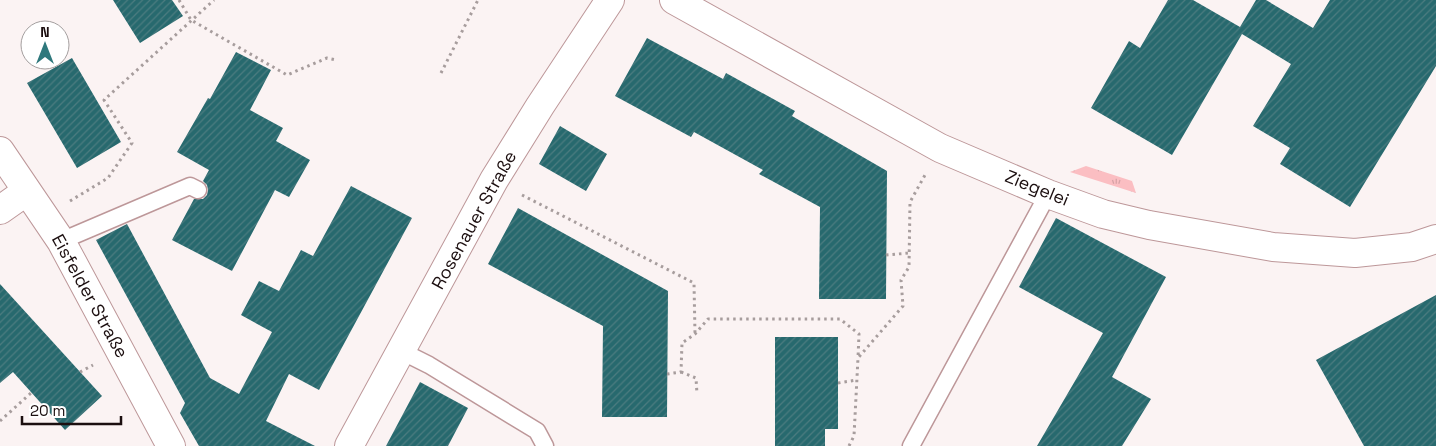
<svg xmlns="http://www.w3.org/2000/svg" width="1436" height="446" viewBox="0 0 1436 446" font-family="'Space Grotesk',sans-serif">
	<defs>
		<pattern id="grass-tufts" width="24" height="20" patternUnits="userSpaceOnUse" patternTransform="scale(1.25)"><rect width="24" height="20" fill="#fbbec2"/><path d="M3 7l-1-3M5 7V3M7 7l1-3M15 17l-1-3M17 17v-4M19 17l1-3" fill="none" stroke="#d7a2a6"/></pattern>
		<pattern id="building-hatch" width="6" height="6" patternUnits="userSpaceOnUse" patternTransform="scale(1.25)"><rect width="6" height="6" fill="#27696e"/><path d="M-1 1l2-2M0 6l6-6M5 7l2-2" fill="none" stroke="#4c7c80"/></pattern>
	</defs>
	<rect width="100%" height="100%" fill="#fbf3f3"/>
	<path fill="url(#grass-tufts)" d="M 1086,166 L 1132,181 L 1136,193 L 1070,172 Z"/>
	<path fill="url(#building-hatch)" d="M 113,0 L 172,0 L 183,16 L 140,43 Z
		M 1168,0 L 1193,0 L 1240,27 L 1256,0 L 1266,0 L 1313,28 L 1330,0 L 1436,0 L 1436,66 L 1350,207 L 1280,164 L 1290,148 L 1253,126 L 1291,64 L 1242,34 L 1172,155 L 1091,108 L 1129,41 L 1140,48 Z
		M 647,38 L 723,79 L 726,73 L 795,111 L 792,116 L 887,171 L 886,299 L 819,299 L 820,207 L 759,174 L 763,170 L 694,132 L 691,137 L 615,96 Z
		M 236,52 L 271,70 L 250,110 L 283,128 L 276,141 L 310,160 L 289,197 L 275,190 L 232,271 L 172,240 L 194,199 L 203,199 L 207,195 L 208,190 L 207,185 L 203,181 L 209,170 L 177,152 L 208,98 L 210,99 Z
		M 72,58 L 121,142 L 77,168 L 27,83 Z
		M 560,126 L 607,154 L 586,191 L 539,164 Z
		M 351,186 L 412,218 L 319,390 L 289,374 L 266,421 L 315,446 L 199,446 L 180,413 L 185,403 L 96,240 L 127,224 L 210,378 L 239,394 L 272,332 L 241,315 L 259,281 L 279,291 L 301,250 L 313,256 Z
		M 518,208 L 668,291 L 667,417 L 602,417 L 603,326 L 488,264 Z
		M 1056,218 L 1166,277 L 1112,377 L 1151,399 L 1122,446 L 1037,446 L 1103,333 L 1019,287 Z
		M 0,284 L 102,396 L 65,430 L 13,372 L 0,383 Z
		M 1436,295 L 1436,446 L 1364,446 L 1316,360 Z
		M 775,337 L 838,337 L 838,429 L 825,429 L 825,446 L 775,446 Z
		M 420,382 L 468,408 L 448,446 L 386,446 Z"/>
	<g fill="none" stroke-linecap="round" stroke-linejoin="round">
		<g stroke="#bd9799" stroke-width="19">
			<path id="lane" d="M 61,241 L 190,186 L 198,190
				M 401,351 L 429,365 L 537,431 L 545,446
				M 911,446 L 1048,194"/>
		</g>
		<g stroke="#bd9799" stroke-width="30">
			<path id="street" d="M 674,0 L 940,148 L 1048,194 L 1103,214 L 1149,225 L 1273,247 L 1355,253 L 1412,247 L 1436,239
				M 0,151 L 61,241 L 171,446
				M 0,210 L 27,191
				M 349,446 L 494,180 L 540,106 L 610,0"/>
		</g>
		<path stroke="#a79d9d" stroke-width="3" stroke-dasharray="2.5 4" stroke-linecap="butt" d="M 179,0 L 191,20 L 287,75 L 327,58 L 336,60
			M 441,73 L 478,0
			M 522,195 L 694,283 L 695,334
			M 70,201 L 108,178 L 132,143 L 104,100 L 214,0
			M 886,255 L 909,253
			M 80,372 L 93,365
			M 681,372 L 696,378 L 697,394
			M 667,374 L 681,372 L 682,343 L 695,334 L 708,319 L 840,319 L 859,334 L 858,358
			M 838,383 L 857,380
			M 0,421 L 31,393
			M 849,446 L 854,436 L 858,358 L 903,306 L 901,280 L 909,267 L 910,202 L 925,175"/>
		<use href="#lane" stroke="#fff" stroke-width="16"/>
		<use href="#street" stroke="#fff" stroke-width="28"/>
	</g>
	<g text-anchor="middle" stroke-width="5" stroke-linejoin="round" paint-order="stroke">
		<g font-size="18" fill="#1b0e0f" stroke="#fff">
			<text transform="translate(1037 188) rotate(22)" y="6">Ziegelei</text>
			<text transform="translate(474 220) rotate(-61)" y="6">Rosenauer Straße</text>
			<text transform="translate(90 296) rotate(61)" y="6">Eisfelder Straße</text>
		</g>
	</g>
	<g transform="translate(45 45)"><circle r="24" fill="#ffffff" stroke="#a49f9f"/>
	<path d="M0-4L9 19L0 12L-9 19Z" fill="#2e787c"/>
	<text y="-8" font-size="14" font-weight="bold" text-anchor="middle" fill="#1b0e0f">N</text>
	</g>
	<path d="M22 416v8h99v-8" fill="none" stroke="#1b0e0f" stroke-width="2.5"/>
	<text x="30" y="416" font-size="15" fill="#1b0e0f" stroke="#ffffff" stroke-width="4" paint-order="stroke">20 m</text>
</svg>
